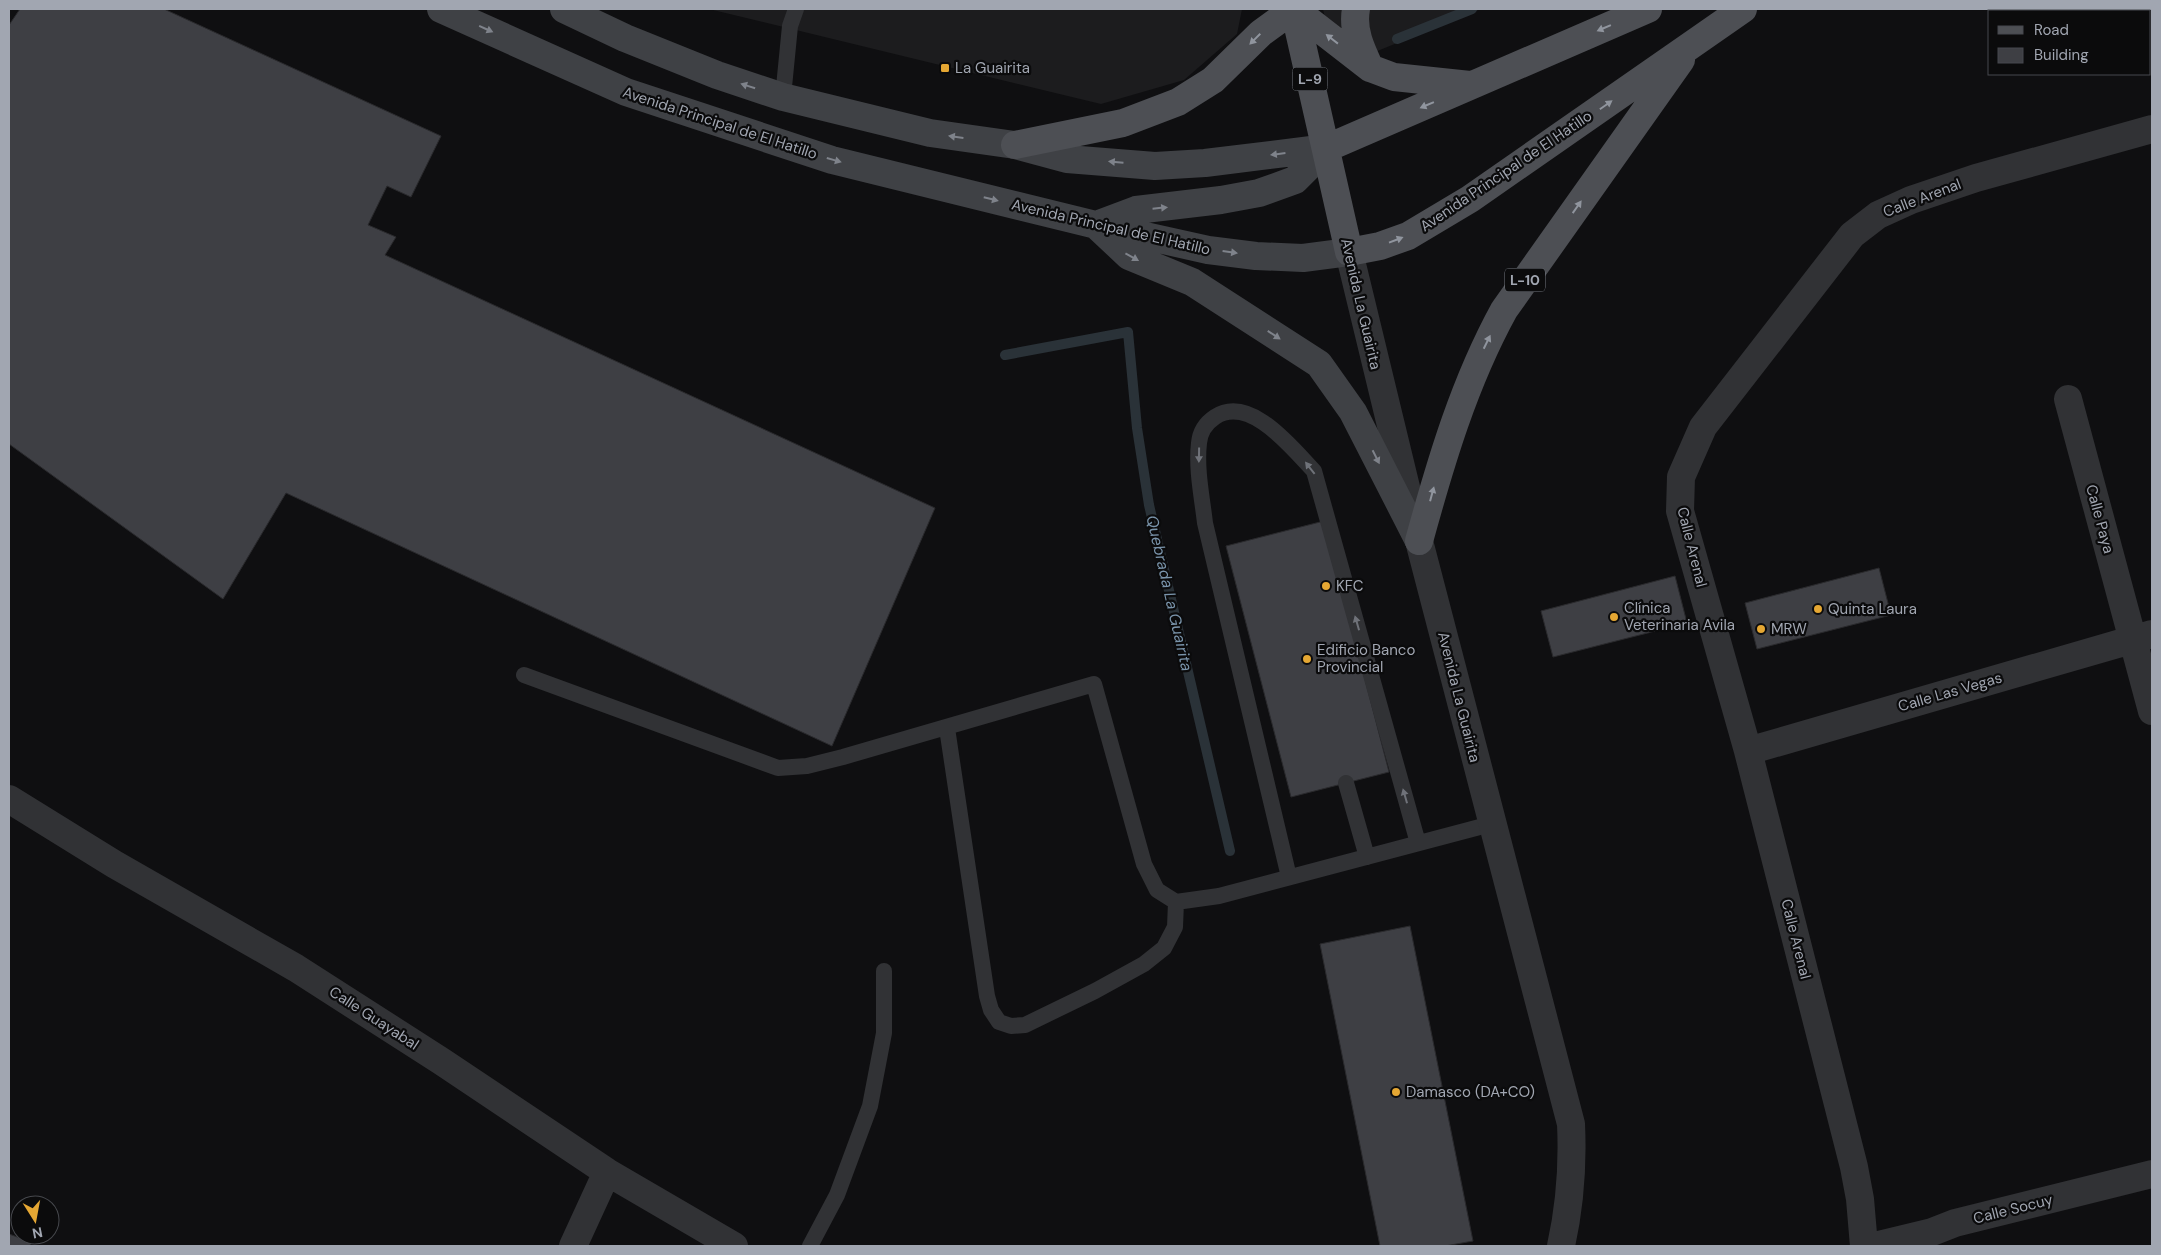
<svg xmlns="http://www.w3.org/2000/svg" width="2161" height="1255" viewBox="0 0 2161 1255" font-family="'DM Sans',sans-serif">
	<rect width="100%" height="100%" fill="#0f0f11"/>
	<path fill="#1c1c1e" d="M 709,9 L 1242,9 L 1237,34 L 1184,80 L 1101,104 Z
		M 1323,9 L 1481,9 L 1365,56 L 1327,27 Z"/>
	<g fill="none" stroke-linecap="round" stroke-linejoin="round">
		<path stroke="#2a3238" stroke-width="10" d="M 1397,39 L 1472,9
			M 1005,355 L 1128,332 L 1137,428 L 1149,505 L 1230,851"/>
	</g>
	<path fill="#3e3f44" stroke="#2a2a2d" d="M 20,9 L 164,9 L 441,136 L 411,197 L 387,186 L 368,225 L 396,237 L 385,255 L 935,508 L 832,746 L 286,493 L 223,599 L 9,444 L 9,25 Z
		M 1324,521 L 1389,772 L 1291,797 L 1226,546 Z
		M 1879,568 L 1891,615 L 1757,649 L 1745,603 Z
		M 1675,576 L 1687,623 L 1553,657 L 1541,611 Z
		M 1410,926 L 1473,1241 L 1445,1246 L 1380,1246 L 1320,944 Z
		M 9,1234 L 31,1242 L 30,1246 L 9,1246 Z"/>
	<g fill="none" stroke-linecap="round" stroke-linejoin="round">
		<path stroke="#313235" stroke-width="16" d="M 783,97 L 790,26 L 796,9
			M 524,675 L 778,768 L 807,766 L 843,757 L 1094,684 L 1144,864 L 1157,890 L 1176,902 L 1219,896 L 1491,824
			M 947,728 L 987,996 L 991,1010 L 999,1022 L 1011,1026 L 1025,1025 L 1095,991 L 1144,964 L 1164,948 L 1175,927 L 1176,902
			M 1346,783 L 1367,857
			M 1289,877 L 1205,523 C 1202,497 1196,469 1199,443 C 1200,432 1206,423 1215,417 C 1250,394 1292,448 1314,471 L 1418,843
			M 810,1246 L 837,1195 L 870,1106 L 884,1033 L 884,971"/>
		<path stroke="#313235" stroke-width="28" d="M 2068,399 L 2152,711
			M 1748,751 L 2152,634
			M 9,799 L 114,864 L 296,968 L 441,1061 L 607,1172 L 734,1246
			M 573,1246 L 607,1172
			M 1864,1246 L 1860,1199 L 1854,1167 L 1748,751 L 1680,511 L 1681,477 L 1703,427 L 1852,235 L 1878,215 L 1911,200 L 1976,178 L 2152,129
			M 1874,1246 L 1932,1232 L 1955,1223 L 2152,1174"/>
		<path stroke="#313235" stroke-width="28" d="M 1349,252 L 1419,541 L 1571,1124 C 1573,1166 1570,1205 1561,1246"/>
		<path stroke="#3f4145" stroke-width="28" d="M 441,9 L 626,92 L 832,160 L 1096,225 L 1208,250 L 1256,256 L 1303,258 L 1349,252
			M 564,9 L 625,38 L 717,75 L 783,97 L 930,133 L 1015,145 L 1067,159 L 1155,166 L 1205,163 L 1327,148
			M 1096,225 L 1129,256 L 1192,282 L 1319,364 L 1353,412 L 1419,541
			M 1096,225 L 1136,210 L 1221,200 L 1259,193 L 1295,180 L 1327,148"/>
		<path stroke="#4d4f54" stroke-width="28" d="M 1294,9 L 1349,252 L 1380,246 L 1408,236 L 1470,199 L 1743,9
			M 1294,9 L 1370,68 L 1394,77 L 1470,85
			M 1356,9 C 1352,30 1361,49 1370,68
			M 1015,145 L 1123,123 L 1178,102 L 1213,80 L 1261,33 L 1294,9
			M 1327,148 L 1648,9
			M 1419,541 C 1441,461 1464,383 1504,310 L 1681,60"/>
	</g>
	<defs><path id="oneway-solid" d="M-6-.8H1V-3.2L6.5 0L1 3.2V.8H-6Z" transform="scale(1.25)"/></defs>
	<g fill="#90959e">
		<use href="#oneway-solid" transform="translate(1604 28) rotate(157)"/>
		<use href="#oneway-solid" transform="translate(1255 39) rotate(135)"/>
		<use href="#oneway-solid" transform="translate(1332 39) rotate(-142)"/>
		<use href="#oneway-solid" transform="translate(1427 105) rotate(157)"/>
		<use href="#oneway-solid" transform="translate(1606 105) rotate(-35)"/>
		<use href="#oneway-solid" transform="translate(1577 207) rotate(-55)"/>
		<use href="#oneway-solid" transform="translate(1396 240) rotate(-21)"/>
		<use href="#oneway-solid" transform="translate(1487 342) rotate(-64)"/>
		<use href="#oneway-solid" transform="translate(1432 494) rotate(-75)"/>
	</g>
	<g fill="#7f838b">
		<use href="#oneway-solid" transform="translate(486 29) rotate(24)"/>
		<use href="#oneway-solid" transform="translate(748 86) rotate(-162)"/>
		<use href="#oneway-solid" transform="translate(956 137) rotate(-172)"/>
		<use href="#oneway-solid" transform="translate(1278 154) rotate(173)"/>
		<use href="#oneway-solid" transform="translate(834 160) rotate(16)"/>
		<use href="#oneway-solid" transform="translate(1116 162) rotate(-175)"/>
		<use href="#oneway-solid" transform="translate(991 199) rotate(14)"/>
		<use href="#oneway-solid" transform="translate(1160 208) rotate(-6)"/>
		<use href="#oneway-solid" transform="translate(1230 252) rotate(8)"/>
		<use href="#oneway-solid" transform="translate(1132 257) rotate(29)"/>
		<use href="#oneway-solid" transform="translate(1274 335) rotate(33)"/>
		<use href="#oneway-solid" transform="translate(1376 457) rotate(63)"/>
	</g>
	<g fill="#6f7279">
		<use href="#oneway-solid" transform="translate(1199 455) rotate(91)"/>
		<use href="#oneway-solid" transform="translate(1310 468) rotate(-128)"/>
		<use href="#oneway-solid" transform="translate(1357 623) rotate(-106)"/>
		<use href="#oneway-solid" transform="translate(1405 796) rotate(-106)"/>
	</g>
	<g fill="#e5a733" stroke="#0b0b0c" stroke-width="2">
		<rect x="940" y="63" width="10" height="10" rx="2.5"/>
		<circle cx="1326" cy="586" r="5"/>
		<circle cx="1818" cy="609" r="5"/>
		<circle cx="1614" cy="617" r="5"/>
		<circle cx="1761" cy="629" r="5"/>
		<circle cx="1307" cy="659" r="5"/>
		<circle cx="1396" cy="1092" r="5"/>
	</g>
	<g text-anchor="middle" stroke-width="4.5" stroke-linejoin="round" paint-order="stroke">
		<g fill="#0b0b0c" stroke="#747880" stroke-width="1">
			<rect x="1292.5" y="67.5" width="35" height="23" rx="4"/>
			<rect x="1505" y="268.5" width="40" height="23" rx="4"/>
		</g>
		<g font-size="14" font-weight="bold" fill="#a1a6b1">
			<text x="1310" y="84">L-9</text>
			<text x="1525" y="285">L-10</text>
		</g>
		<g font-size="15" fill="#a1a6b1" stroke="#0b0b0c" text-anchor="start">
			<text x="955" y="73">La Guairita</text>
			<text x="1336" y="591">KFC</text>
			<text x="1624" y="613">Clínica<tspan x="1624" dy="17">Veterinaria Avila</tspan></text>
			<text x="1828" y="614">Quinta Laura</text>
			<text x="1771" y="634">MRW</text>
			<text x="1317" y="655">Edificio Banco<tspan x="1317" dy="17">Provincial</tspan></text>
			<text x="1406" y="1097">Damasco (DA+CO)</text>
		</g>
		<g font-size="15" fill="#a1a6b1" stroke="#0b0b0c">
			<text transform="translate(720 123) rotate(18)" y="5">Avenida Principal de El Hatillo</text>
			<text transform="translate(1506 171) rotate(-34)" y="5">Avenida Principal de El Hatillo</text>
			<text transform="translate(1922 198) rotate(-21)" y="5">Calle Arenal</text>
			<text transform="translate(1111 227) rotate(13)" y="5">Avenida Principal de El Hatillo</text>
			<text transform="translate(1361 304) rotate(77)" y="5">Avenida La Guairita</text>
			<text transform="translate(2100 519) rotate(75)" y="5">Calle Paya</text>
			<text transform="translate(1692 547) rotate(76)" y="5">Calle Arenal</text>
			<text transform="translate(1950 692) rotate(-16)" y="5">Calle Las Vegas</text>
			<text transform="translate(1459 697) rotate(76)" y="5">Avenida La Guairita</text>
			<text transform="translate(1796 939) rotate(76)" y="5">Calle Arenal</text>
			<text transform="translate(374 1018) rotate(33)" y="5">Calle Guayabal</text>
			<text transform="translate(2013 1209) rotate(-14)" y="5">Calle Socuy</text>
		</g>
		<g font-size="16" font-style="italic" fill="#7a94ab" stroke="#0b0b0c">
			<text transform="translate(1170 593) rotate(77)" y="6">Quebrada La Guairita</text>
		</g>
	</g>
	<rect width="2161" height="1255" fill="none" stroke="#a1a6b1" stroke-width="20"/>
	<rect x="1988" y="10" width="162" height="65" fill="#0b0b0c" stroke="#47494e"/>
	<rect x="1998" y="26" width="25" height="8" fill="#4d4f54" stroke="#47494e"/>
	<text x="2034" y="35" font-size="15" fill="#a1a6b1">Road</text>
	<rect x="1998" y="48" width="25" height="15" fill="#3e3f44" stroke="#47494e"/>
	<text x="2034" y="60" font-size="15" fill="#a1a6b1">Building</text>
	<g transform="translate(35 1220) rotate(169)"><circle r="24" fill="#0b0b0c" stroke="#47494e"/>
	<path d="M0-4L9 19L0 12L-9 19Z" fill="#e5a733"/>
	<text y="-8" font-size="14" font-weight="bold" text-anchor="middle" fill="#a1a6b1">N</text>
	</g>
</svg>
